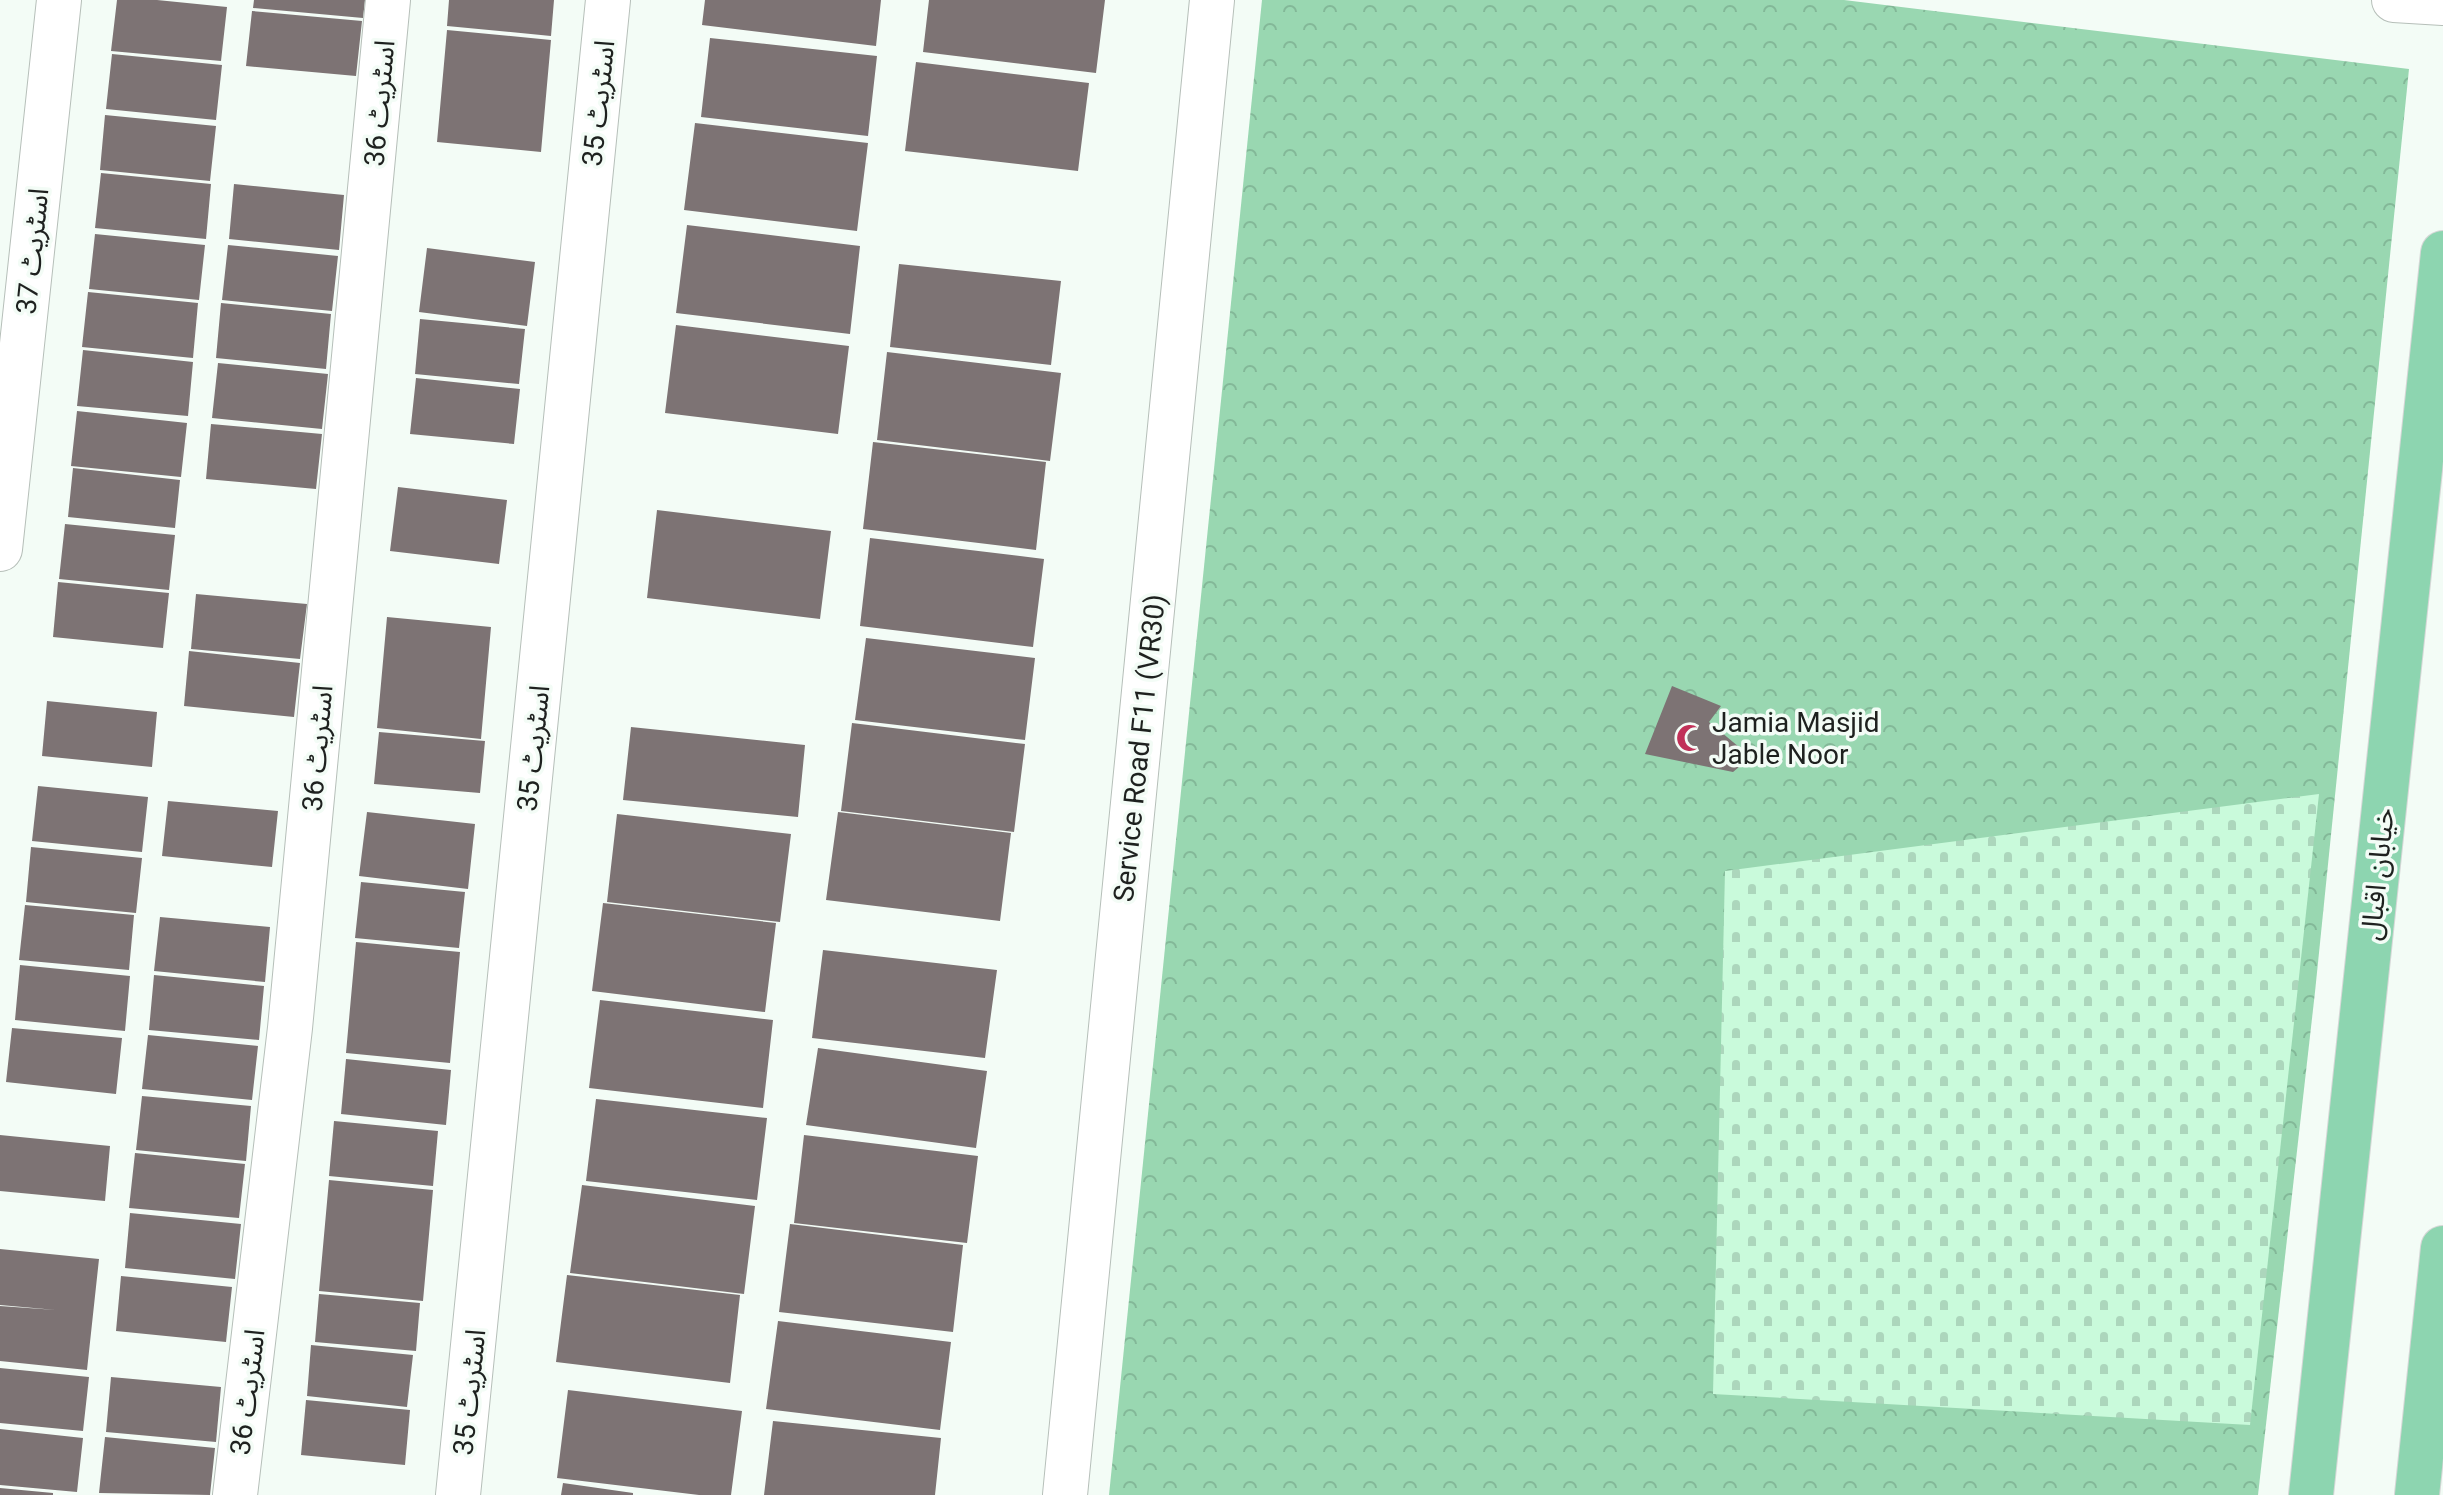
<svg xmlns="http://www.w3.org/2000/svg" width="2443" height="1495" viewBox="0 0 2443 1495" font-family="Roboto,'Noto Sans Arabic',sans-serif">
	<defs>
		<pattern id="forest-crowns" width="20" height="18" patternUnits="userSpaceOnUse" patternTransform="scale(2)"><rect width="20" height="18" fill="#99d7b1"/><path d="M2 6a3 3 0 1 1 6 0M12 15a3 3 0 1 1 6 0" fill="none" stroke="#83b898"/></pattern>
		<pattern id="cemetery-stones" width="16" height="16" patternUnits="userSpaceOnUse" patternTransform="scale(2)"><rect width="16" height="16" fill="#c9fadb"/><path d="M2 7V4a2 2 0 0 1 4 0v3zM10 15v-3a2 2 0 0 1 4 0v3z" fill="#acd6bc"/></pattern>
	</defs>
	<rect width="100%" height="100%" fill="#f3fcf6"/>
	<path fill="url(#forest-crowns)" d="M 1262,0 L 1844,0 L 2409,69 L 2315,992 L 2258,1495 L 1109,1495 Z"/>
	<path fill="url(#cemetery-stones)" d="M 2319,794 L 2250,1425 L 1713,1394 L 1725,871 Z"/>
	<path fill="#7d7374" d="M 117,0 L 157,0 L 227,7 L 221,61 L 111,51 Z
		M 254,0 L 365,0 L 363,18 L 253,8 Z
		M 449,0 L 554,0 L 551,36 L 447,26 Z
		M 705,0 L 881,0 L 876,46 L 702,25 Z
		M 929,0 L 1105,0 L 1096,73 L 923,52 Z
		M 252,11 L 362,21 L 356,76 L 246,66 Z
		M 447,30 L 551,40 L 541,152 L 437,142 Z
		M 710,38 L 877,56 L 868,136 L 701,117 Z
		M 112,54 L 222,65 L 216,120 L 106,109 Z
		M 916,62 L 1089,83 L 1078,171 L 905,151 Z
		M 105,115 L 216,126 L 210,181 L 100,170 Z
		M 695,123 L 868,143 L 857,231 L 684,210 Z
		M 101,173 L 211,184 L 206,239 L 95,228 Z
		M 234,184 L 344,195 L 339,250 L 229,239 Z
		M 687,225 L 860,246 L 850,334 L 676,313 Z
		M 95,234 L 205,245 L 199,300 L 89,289 Z
		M 228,245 L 338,256 L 332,311 L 222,300 Z
		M 427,248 L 535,262 L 527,326 L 419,312 Z
		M 899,264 L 1061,281 L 1051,365 L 890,347 Z
		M 88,292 L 198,303 L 193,358 L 82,347 Z
		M 221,303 L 331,314 L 326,369 L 216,358 Z
		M 420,319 L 525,329 L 519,384 L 415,374 Z
		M 676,325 L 849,346 L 838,434 L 665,413 Z
		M 83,350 L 193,362 L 188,416 L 77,406 Z
		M 887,352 L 1061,373 L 1050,461 L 877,440 Z
		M 218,363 L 328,374 L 322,429 L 212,418 Z
		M 416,378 L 520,389 L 514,444 L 410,434 Z
		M 77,411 L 187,423 L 181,477 L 71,466 Z
		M 211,424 L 322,434 L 316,489 L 206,479 Z
		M 873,442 L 1046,462 L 1036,550 L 863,529 Z
		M 73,468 L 180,480 L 175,528 L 68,517 Z
		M 398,487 L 507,500 L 499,564 L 390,551 Z
		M 657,510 L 831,531 L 820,619 L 647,598 Z
		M 65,524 L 175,535 L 169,590 L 59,579 Z
		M 870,538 L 1044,559 L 1033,647 L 860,626 Z
		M 58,582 L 169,593 L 163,648 L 53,637 Z
		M 196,594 L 307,604 L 300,659 L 191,649 Z
		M 387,617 L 491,627 L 481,739 L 377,728 Z
		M 866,638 L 1035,658 L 1025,740 L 855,720 Z
		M 189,651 L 300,663 L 294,717 L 184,706 Z
		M 1672,686 L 1721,706 L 1709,722 L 1751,757 L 1733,772 L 1645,754 Z
		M 47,701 L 157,712 L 152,767 L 42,756 Z
		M 852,723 L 1025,744 L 1014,832 L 841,811 Z
		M 631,727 L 805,745 L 798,817 L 623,800 Z
		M 379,732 L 485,741 L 480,793 L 374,784 Z
		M 38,786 L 148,797 L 142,852 L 32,841 Z
		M 168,801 L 278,811 L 272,867 L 162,856 Z
		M 367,812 L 475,824 L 468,889 L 359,876 Z
		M 838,812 L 1011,833 L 1000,921 L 826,900 Z
		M 617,814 L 791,834 L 780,922 L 607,902 Z
		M 31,847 L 142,858 L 136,913 L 26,902 Z
		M 361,882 L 465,892 L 459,948 L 355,938 Z
		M 603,903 L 776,923 L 765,1012 L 592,991 Z
		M 25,905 L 134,915 L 129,970 L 19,960 Z
		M 160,917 L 270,927 L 265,982 L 154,971 Z
		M 356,942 L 460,952 L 450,1063 L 346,1053 Z
		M 823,950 L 997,970 L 985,1058 L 812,1038 Z
		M 20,965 L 130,976 L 125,1031 L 15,1020 Z
		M 154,975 L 264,986 L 259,1040 L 149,1030 Z
		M 600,1000 L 773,1020 L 763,1108 L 589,1088 Z
		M 12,1028 L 122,1038 L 116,1094 L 6,1082 Z
		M 148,1035 L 258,1046 L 252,1100 L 142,1089 Z
		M 818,1048 L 987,1071 L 976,1148 L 806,1125 Z
		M 346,1059 L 451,1070 L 446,1125 L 341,1114 Z
		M 142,1096 L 251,1106 L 246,1161 L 136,1150 Z
		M 596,1099 L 767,1118 L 757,1200 L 586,1181 Z
		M 334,1121 L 438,1131 L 433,1186 L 329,1176 Z
		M 0,1135 L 110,1146 L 105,1201 L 0,1191 Z
		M 804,1135 L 978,1156 L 967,1243 L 794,1223 Z
		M 135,1153 L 245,1164 L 239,1218 L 129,1208 Z
		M 329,1180 L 433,1190 L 423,1301 L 319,1291 Z
		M 582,1185 L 755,1206 L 744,1294 L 570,1273 Z
		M 130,1213 L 241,1224 L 235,1279 L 125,1268 Z
		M 790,1224 L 963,1245 L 953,1332 L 779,1312 Z
		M 0,1249 L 99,1259 L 87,1370 L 0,1361 L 0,1306 L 56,1310 L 0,1305 Z
		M 567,1275 L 740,1295 L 730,1383 L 556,1362 Z
		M 121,1276 L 232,1287 L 226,1342 L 116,1331 Z
		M 319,1294 L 420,1303 L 416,1351 L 315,1342 Z
		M 778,1321 L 951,1342 L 940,1430 L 766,1409 Z
		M 311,1345 L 413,1355 L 407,1407 L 307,1396 Z
		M 0,1368 L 89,1377 L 83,1431 L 0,1423 Z
		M 111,1377 L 221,1387 L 216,1442 L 106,1432 Z
		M 568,1390 L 742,1411 L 731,1495 L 699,1495 L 557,1478 Z
		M 306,1400 L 410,1410 L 405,1465 L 301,1455 Z
		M 773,1421 L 941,1438 L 935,1495 L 764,1495 Z
		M 0,1429 L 83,1438 L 77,1492 L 0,1485 Z
		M 105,1437 L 215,1448 L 210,1495 L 99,1493 Z
		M 563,1483 L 633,1493 L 633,1495 L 561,1495 Z
		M 0,1488 L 53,1493 L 53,1495 L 0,1495 Z"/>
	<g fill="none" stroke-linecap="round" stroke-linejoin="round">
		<g stroke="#b6bfb9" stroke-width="46">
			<path id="street" d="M 0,549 L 59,0
				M 235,1495 L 290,1028 L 388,0
				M 458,1495 L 608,0
				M 1065,1495 L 1212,0"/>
		</g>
		<g stroke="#b6bfb9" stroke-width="46">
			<path id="secondary" d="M 2394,0 L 2443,3"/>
		</g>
		<g stroke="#d6d7d7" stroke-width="46">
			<path id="primary" d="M 2311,1495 L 2443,253
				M 2417,1495 L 2443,1248"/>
		</g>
		<use href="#street" stroke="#fff" stroke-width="44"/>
		<use href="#secondary" stroke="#fff" stroke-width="44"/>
		<use href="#primary" stroke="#8dd5b0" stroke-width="44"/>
	</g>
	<defs>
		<g id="mosque-bare" transform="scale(2.16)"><path d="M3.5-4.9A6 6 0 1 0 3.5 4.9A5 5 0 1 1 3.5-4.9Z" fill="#c13158" stroke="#f3fcf6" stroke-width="2.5" paint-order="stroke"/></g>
	</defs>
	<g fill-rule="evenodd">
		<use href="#mosque-bare" x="1690" y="738"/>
	</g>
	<g text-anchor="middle" stroke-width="7" stroke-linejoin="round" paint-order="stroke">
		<g font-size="28" fill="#1e211f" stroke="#f3fcf6">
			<text transform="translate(379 103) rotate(-85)" y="10">اسٹریٹ 36</text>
			<text transform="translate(598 103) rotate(-84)" y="10">اسٹریٹ 35</text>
			<text transform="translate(32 251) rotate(-84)" y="10">اسٹریٹ 37</text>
			<text transform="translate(317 748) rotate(-85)" y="10">اسٹریٹ 36</text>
			<text transform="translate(533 748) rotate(-84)" y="10">اسٹریٹ 35</text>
			<text transform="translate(1139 748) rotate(-84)" y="10">Service Road F11 (VR30)</text>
			<text transform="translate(2377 874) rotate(-84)" y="10">خیابان اقبال</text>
			<text transform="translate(247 1392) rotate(-83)" y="10">اسٹریٹ 36</text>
			<text transform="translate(469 1392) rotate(-84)" y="10">اسٹریٹ 35</text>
		</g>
		<g font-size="28" fill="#1e211f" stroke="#f3fcf6" text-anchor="start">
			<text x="1712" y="732">Jamia Masjid<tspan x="1712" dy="32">Jable Noor</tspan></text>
		</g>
	</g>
</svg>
